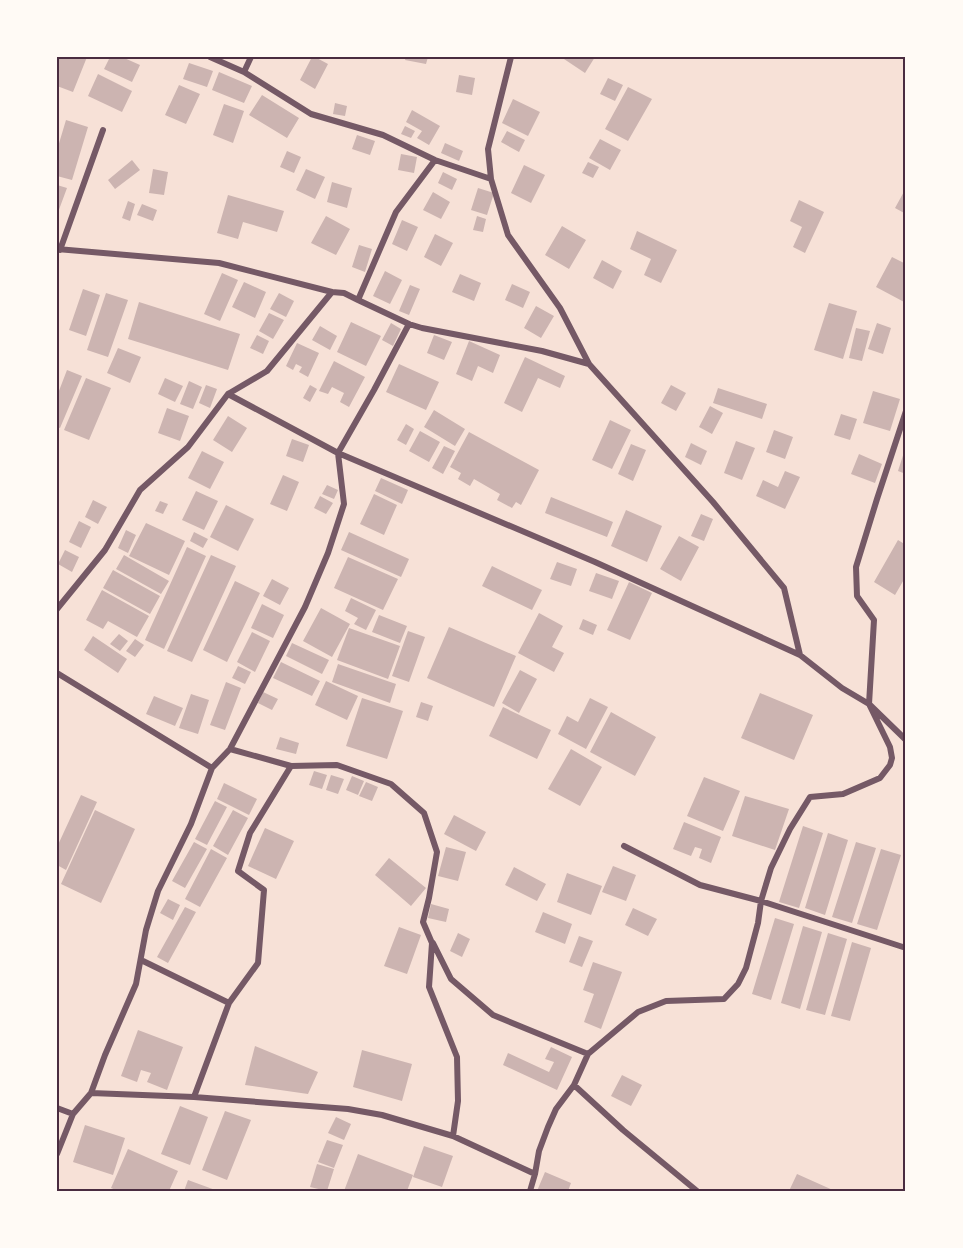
<svg xmlns="http://www.w3.org/2000/svg" width="963" height="1248" viewBox="0 0 963 1248" font-family="'PT Serif',serif">
	<rect width="100%" height="100%" fill="#f7e1d7"/>
	<path fill="#ccb4b1" d="M 58,57 L 87,57 L 73,92 L 57,86 Z
		M 110,57 L 122,57 L 140,65 L 132,82 L 104,69 Z
		M 312,57 L 315,57 L 328,64 L 315,89 L 300,80 Z
		M 406,57 L 428,57 L 426,64 L 405,60 Z
		M 565,57 L 595,57 L 585,73 L 564,59 Z
		M 189,63 L 213,71 L 207,87 L 183,79 Z
		M 219,72 L 252,86 L 244,103 L 212,90 Z
		M 98,74 L 132,91 L 122,112 L 88,96 Z
		M 459,75 L 475,78 L 472,95 L 456,92 Z
		M 608,78 L 623,85 L 615,101 L 600,94 Z
		M 179,85 L 200,94 L 186,124 L 165,115 Z
		M 628,87 L 652,99 L 628,141 L 605,129 Z
		M 262,95 L 299,118 L 287,138 L 249,115 Z
		M 513,99 L 540,112 L 528,136 L 502,123 Z
		M 335,103 L 347,106 L 345,116 L 333,114 Z
		M 224,104 L 244,111 L 233,143 L 213,135 Z
		M 412,110 L 440,126 L 429,145 L 417,138 L 422,131 L 406,122 Z
		M 66,120 L 88,127 L 72,180 L 57,176 L 57,150 Z
		M 405,126 L 415,131 L 411,138 L 401,134 Z
		M 507,131 L 525,140 L 519,152 L 501,142 Z
		M 357,135 L 375,141 L 370,155 L 352,149 Z
		M 600,139 L 621,150 L 610,170 L 589,158 Z
		M 445,143 L 463,151 L 459,161 L 441,153 Z
		M 287,151 L 301,157 L 294,173 L 280,167 Z
		M 401,154 L 417,157 L 414,173 L 398,170 Z
		M 132,160 L 140,170 L 115,189 L 108,180 Z
		M 588,162 L 599,167 L 593,178 L 582,173 Z
		M 524,165 L 545,175 L 531,203 L 511,193 Z
		M 153,169 L 168,172 L 164,195 L 149,193 Z
		M 306,169 L 325,177 L 315,199 L 296,190 Z
		M 443,172 L 457,179 L 452,190 L 438,183 Z
		M 332,182 L 352,188 L 347,208 L 327,202 Z
		M 57,185 L 67,188 L 57,215 Z
		M 478,188 L 494,193 L 487,215 L 471,210 Z
		M 906,188 L 906,214 L 895,208 Z
		M 433,192 L 450,202 L 441,219 L 423,210 Z
		M 228,195 L 284,211 L 277,232 L 243,222 L 238,239 L 217,233 Z
		M 799,200 L 824,212 L 805,253 L 793,247 L 802,227 L 790,221 Z
		M 128,201 L 135,204 L 130,221 L 122,218 Z
		M 142,204 L 157,210 L 153,221 L 137,215 Z
		M 326,216 L 350,229 L 336,255 L 311,243 Z
		M 477,216 L 486,219 L 483,232 L 473,230 Z
		M 402,220 L 418,227 L 407,251 L 392,244 Z
		M 562,226 L 586,240 L 569,269 L 545,255 Z
		M 637,231 L 677,250 L 661,283 L 644,275 L 651,259 L 630,249 Z
		M 435,234 L 453,243 L 441,266 L 424,257 Z
		M 359,245 L 372,249 L 365,272 L 352,267 Z
		M 892,257 L 906,264 L 906,303 L 876,287 Z
		M 602,260 L 622,271 L 613,289 L 593,278 Z
		M 385,271 L 402,280 L 390,304 L 373,296 Z
		M 222,273 L 238,280 L 220,321 L 204,314 Z
		M 460,274 L 481,283 L 474,301 L 452,292 Z
		M 244,282 L 266,292 L 255,318 L 232,307 Z
		M 512,284 L 530,292 L 523,308 L 505,300 Z
		M 410,285 L 420,289 L 409,315 L 399,311 Z
		M 83,289 L 100,295 L 86,336 L 69,330 Z
		M 106,293 L 128,300 L 108,357 L 87,350 Z
		M 279,293 L 294,301 L 286,317 L 270,309 Z
		M 139,302 L 240,334 L 228,370 L 128,339 Z
		M 829,303 L 857,311 L 843,359 L 814,350 Z
		M 536,306 L 554,316 L 541,338 L 524,328 Z
		M 269,313 L 284,320 L 273,339 L 259,331 Z
		M 351,322 L 381,336 L 366,366 L 337,352 Z
		M 391,323 L 401,329 L 393,346 L 382,340 Z
		M 877,323 L 891,328 L 883,354 L 868,349 Z
		M 320,326 L 337,336 L 330,350 L 312,340 Z
		M 856,328 L 870,331 L 862,361 L 849,358 Z
		M 257,335 L 269,341 L 263,354 L 250,348 Z
		M 434,335 L 452,342 L 444,360 L 427,353 Z
		M 469,341 L 500,355 L 493,373 L 478,366 L 472,381 L 456,374 Z
		M 297,343 L 319,353 L 308,377 L 299,372 L 302,367 L 296,364 L 293,370 L 286,366 Z
		M 118,348 L 141,357 L 130,383 L 107,373 Z
		M 525,357 L 565,376 L 560,388 L 538,378 L 522,412 L 504,403 Z
		M 334,361 L 365,377 L 349,407 L 340,402 L 344,393 L 332,387 L 328,394 L 319,391 Z
		M 399,364 L 439,382 L 426,410 L 386,392 Z
		M 67,370 L 82,376 L 60,428 L 57,427 L 57,396 Z
		M 86,378 L 111,388 L 89,440 L 64,430 Z
		M 165,378 L 183,386 L 175,402 L 158,394 Z
		M 189,381 L 202,387 L 193,409 L 180,404 Z
		M 206,385 L 217,389 L 210,408 L 199,403 Z
		M 310,385 L 317,389 L 310,402 L 303,398 Z
		M 671,385 L 686,393 L 676,411 L 661,403 Z
		M 718,388 L 767,404 L 762,419 L 713,403 Z
		M 873,391 L 900,399 L 890,431 L 863,423 Z
		M 710,406 L 723,413 L 712,434 L 699,427 Z
		M 167,408 L 189,416 L 180,441 L 158,433 Z
		M 434,410 L 465,429 L 455,446 L 424,427 Z
		M 841,414 L 857,419 L 850,440 L 834,435 Z
		M 228,416 L 247,428 L 232,452 L 213,440 Z
		M 610,420 L 631,430 L 612,469 L 592,460 Z
		M 406,424 L 414,429 L 406,445 L 397,440 Z
		M 774,430 L 793,437 L 785,459 L 766,452 Z
		M 420,431 L 440,442 L 429,462 L 409,451 Z
		M 469,432 L 539,470 L 521,505 L 516,502 L 512,508 L 497,500 L 500,494 L 474,479 L 470,486 L 458,479 L 461,473 L 450,467 Z
		M 292,439 L 309,445 L 303,462 L 286,456 Z
		M 736,441 L 755,448 L 742,480 L 724,473 Z
		M 691,443 L 707,451 L 701,465 L 685,457 Z
		M 631,444 L 646,450 L 633,481 L 618,474 Z
		M 444,446 L 455,451 L 443,474 L 432,468 Z
		M 906,446 L 906,474 L 898,471 Z
		M 202,451 L 224,462 L 210,489 L 188,478 Z
		M 859,454 L 882,464 L 875,483 L 851,474 Z
		M 785,471 L 800,477 L 785,509 L 756,496 L 763,480 L 778,487 Z
		M 283,475 L 299,482 L 287,511 L 270,504 Z
		M 381,478 L 408,490 L 402,504 L 375,491 Z
		M 327,485 L 338,490 L 334,499 L 322,494 Z
		M 196,491 L 218,501 L 204,530 L 182,520 Z
		M 374,494 L 397,505 L 384,535 L 360,524 Z
		M 320,496 L 333,503 L 326,514 L 314,508 Z
		M 551,497 L 613,522 L 607,537 L 545,513 Z
		M 93,500 L 107,507 L 98,524 L 85,517 Z
		M 160,501 L 168,504 L 163,514 L 155,511 Z
		M 226,505 L 254,519 L 238,551 L 210,537 Z
		M 626,510 L 662,526 L 647,562 L 611,546 Z
		M 701,514 L 713,519 L 704,541 L 691,536 Z
		M 79,521 L 91,527 L 81,548 L 69,542 Z
		M 146,523 L 185,541 L 169,575 L 129,556 Z
		M 126,530 L 136,535 L 128,553 L 118,548 Z
		M 194,532 L 208,539 L 203,548 L 190,541 Z
		M 349,532 L 409,559 L 401,577 L 341,550 Z
		M 679,536 L 699,547 L 681,581 L 660,569 Z
		M 898,540 L 906,545 L 906,576 L 895,595 L 874,582 Z
		M 187,547 L 206,556 L 164,649 L 145,640 Z
		M 65,550 L 79,557 L 72,572 L 58,564 Z
		M 124,555 L 169,581 L 161,594 L 116,569 Z
		M 211,555 L 236,566 L 192,662 L 167,651 Z
		M 348,557 L 398,579 L 383,610 L 334,588 Z
		M 557,562 L 577,569 L 571,586 L 550,579 Z
		M 492,566 L 542,590 L 532,610 L 482,586 Z
		M 113,570 L 160,596 L 150,614 L 103,588 Z
		M 596,573 L 619,581 L 612,599 L 589,591 Z
		M 272,579 L 289,588 L 280,605 L 263,596 Z
		M 235,581 L 260,593 L 227,662 L 203,650 Z
		M 629,582 L 652,593 L 630,640 L 607,630 Z
		M 102,590 L 149,616 L 137,637 L 108,621 L 103,629 L 86,620 Z
		M 351,598 L 376,610 L 366,630 L 354,624 L 358,618 L 345,611 Z
		M 262,604 L 284,615 L 273,638 L 251,628 Z
		M 321,608 L 350,624 L 332,657 L 303,641 Z
		M 539,613 L 563,626 L 552,647 L 564,653 L 554,672 L 518,653 Z
		M 379,615 L 407,626 L 400,643 L 372,632 Z
		M 583,619 L 597,625 L 593,635 L 579,629 Z
		M 449,627 L 516,656 L 494,707 L 427,678 Z
		M 349,628 L 400,646 L 388,679 L 337,660 Z
		M 408,631 L 425,637 L 409,682 L 392,676 Z
		M 252,632 L 270,641 L 255,672 L 237,662 Z
		M 119,634 L 128,641 L 120,651 L 110,644 Z
		M 93,636 L 127,659 L 118,673 L 84,650 Z
		M 135,639 L 144,645 L 135,657 L 126,651 Z
		M 292,643 L 329,660 L 322,674 L 286,656 Z
		M 281,662 L 320,681 L 312,696 L 273,678 Z
		M 338,664 L 396,684 L 390,703 L 332,682 Z
		M 238,666 L 251,672 L 245,684 L 232,678 Z
		M 520,670 L 537,679 L 519,713 L 502,703 Z
		M 326,681 L 358,696 L 347,720 L 315,705 Z
		M 226,682 L 241,688 L 225,730 L 210,725 Z
		M 263,692 L 278,699 L 272,710 L 258,703 Z
		M 760,693 L 813,715 L 794,760 L 741,738 Z
		M 191,694 L 209,700 L 198,734 L 179,728 Z
		M 154,696 L 183,708 L 175,726 L 146,714 Z
		M 362,698 L 403,711 L 387,759 L 346,746 Z
		M 590,698 L 608,707 L 586,749 L 558,734 L 567,716 L 578,722 Z
		M 421,702 L 433,706 L 428,721 L 416,717 Z
		M 503,707 L 551,730 L 537,759 L 489,736 Z
		M 611,712 L 656,737 L 635,776 L 590,752 Z
		M 280,737 L 299,743 L 296,754 L 276,749 Z
		M 571,749 L 602,767 L 580,806 L 548,789 Z
		M 314,771 L 327,775 L 322,789 L 309,785 Z
		M 331,775 L 344,779 L 338,794 L 326,790 Z
		M 352,776 L 364,781 L 358,795 L 346,790 Z
		M 704,777 L 740,791 L 723,831 L 687,816 Z
		M 366,782 L 378,787 L 372,801 L 359,796 Z
		M 224,783 L 257,799 L 249,815 L 217,799 Z
		M 81,795 L 97,802 L 66,870 L 57,865 L 57,847 Z
		M 745,796 L 789,809 L 775,850 L 732,836 Z
		M 215,801 L 227,807 L 207,845 L 195,839 Z
		M 95,810 L 135,829 L 101,903 L 61,884 Z
		M 233,810 L 248,818 L 228,855 L 213,846 Z
		M 454,815 L 486,832 L 476,851 L 444,834 Z
		M 684,822 L 721,837 L 711,863 L 699,858 L 702,849 L 695,847 L 691,856 L 673,849 Z
		M 803,826 L 823,833 L 799,908 L 779,902 Z
		M 265,828 L 294,841 L 276,879 L 248,866 Z
		M 828,833 L 848,840 L 825,915 L 805,908 Z
		M 194,842 L 207,849 L 185,888 L 172,881 Z
		M 856,842 L 876,848 L 852,923 L 832,917 Z
		M 446,847 L 466,852 L 458,881 L 438,876 Z
		M 211,849 L 227,858 L 200,907 L 185,899 Z
		M 881,849 L 901,855 L 877,930 L 857,924 Z
		M 389,858 L 426,888 L 411,906 L 375,875 Z
		M 613,866 L 636,875 L 626,901 L 602,892 Z
		M 514,867 L 546,884 L 537,901 L 505,885 Z
		M 567,873 L 602,886 L 591,915 L 557,902 Z
		M 168,899 L 180,905 L 173,920 L 160,913 Z
		M 431,904 L 449,909 L 446,922 L 428,918 Z
		M 185,907 L 196,912 L 168,963 L 157,957 Z
		M 633,908 L 657,919 L 648,936 L 625,925 Z
		M 543,912 L 572,924 L 565,944 L 535,932 Z
		M 775,918 L 794,924 L 771,1000 L 752,994 Z
		M 803,926 L 822,932 L 800,1009 L 781,1003 Z
		M 399,927 L 421,935 L 407,974 L 384,966 Z
		M 458,933 L 470,939 L 462,957 L 450,951 Z
		M 828,933 L 847,939 L 825,1015 L 806,1010 Z
		M 579,936 L 593,941 L 582,967 L 569,962 Z
		M 852,942 L 871,948 L 850,1021 L 831,1016 Z
		M 593,962 L 622,972 L 601,1029 L 584,1022 L 594,994 L 583,990 Z
		M 138,1030 L 183,1047 L 167,1090 L 147,1082 L 151,1073 L 141,1070 L 137,1082 L 121,1076 Z
		M 255,1046 L 318,1072 L 308,1094 L 245,1085 Z
		M 551,1047 L 572,1057 L 557,1090 L 503,1065 L 508,1053 L 549,1072 L 554,1062 L 545,1059 Z
		M 362,1050 L 412,1064 L 402,1101 L 353,1087 Z
		M 622,1075 L 642,1085 L 631,1106 L 611,1096 Z
		M 180,1106 L 208,1117 L 190,1165 L 161,1154 Z
		M 225,1111 L 251,1120 L 227,1180 L 202,1170 Z
		M 336,1117 L 351,1124 L 344,1140 L 328,1133 Z
		M 85,1125 L 125,1138 L 113,1175 L 73,1162 Z
		M 327,1140 L 343,1145 L 334,1168 L 318,1162 Z
		M 424,1146 L 453,1156 L 442,1187 L 413,1177 Z
		M 128,1149 L 178,1171 L 169,1191 L 118,1191 L 111,1188 Z
		M 358,1154 L 413,1175 L 407,1191 L 344,1191 Z
		M 317,1164 L 334,1169 L 327,1191 L 310,1187 Z
		M 545,1172 L 571,1183 L 568,1191 L 537,1191 Z
		M 797,1174 L 835,1191 L 789,1191 Z
		M 188,1180 L 218,1191 L 184,1191 Z"/>
	<g fill="none" stroke-linecap="round" stroke-linejoin="round">
		<path stroke="#755966" stroke-width="6" d="M 210,57 L 244,72 L 311,114 L 383,135 L 435,160 L 491,179
			M 511,57 L 488,149 L 491,179 L 508,235 L 560,308 L 589,364 L 713,502 L 784,588 L 800,655
			M 244,72 L 251,57
			M 57,249 L 219,263 L 332,292
			M 60,250 L 103,130
			M 358,300 L 409,324 L 422,328 L 542,351 L 589,364
			M 228,394 L 338,453 L 595,562 L 800,655 L 842,688 L 869,704 L 906,740
			M 57,609 L 105,550 L 140,490 L 188,447 L 228,394 L 267,371 L 332,292 L 344,293 L 358,300 L 396,212 L 435,160
			M 57,673 L 212,768
			M 230,749 L 291,766 L 337,765 L 391,784 L 424,813 L 437,852 L 429,898 L 423,922 L 432,943 L 429,987 L 457,1057 L 458,1101 L 453,1136
			M 624,846 L 700,885 L 761,901 L 906,948
			M 433,943 L 451,979 L 493,1015 L 588,1054
			M 141,960 L 229,1003
			M 574,1085 L 623,1130 L 697,1191
			M 91,1093 L 194,1097 L 348,1109 L 382,1115 L 453,1136 L 535,1174
			M 194,1097 L 229,1003 L 258,963 L 264,890 L 238,871 L 250,833 L 291,766
			M 57,1108 L 73,1114
			M 57,1154 L 73,1114 L 91,1093 L 105,1055 L 136,984 L 146,930 L 158,891 L 191,824 L 212,768 L 230,749 L 305,607 L 328,553 L 344,504 L 338,453 L 374,390 L 409,324
			M 530,1191 L 535,1174 L 539,1151 L 548,1127 L 556,1109 L 574,1085 L 588,1054 L 638,1012 L 666,1001 L 724,999 L 738,984 L 746,968 L 758,923 L 761,901 L 771,868 L 790,829 L 810,797 L 843,794 L 880,778 L 890,765 L 892,758 L 890,747 L 869,704 L 874,620 L 857,596 L 856,567 L 877,499 L 906,411"/>
	</g>
	<rect width="963" height="1248" fill="none" stroke="#fffaf5" stroke-width="117"/>
	<rect x="58" y="58" width="846" height="1132" fill="none" stroke="#4a2c40" stroke-width="2"/>
</svg>
